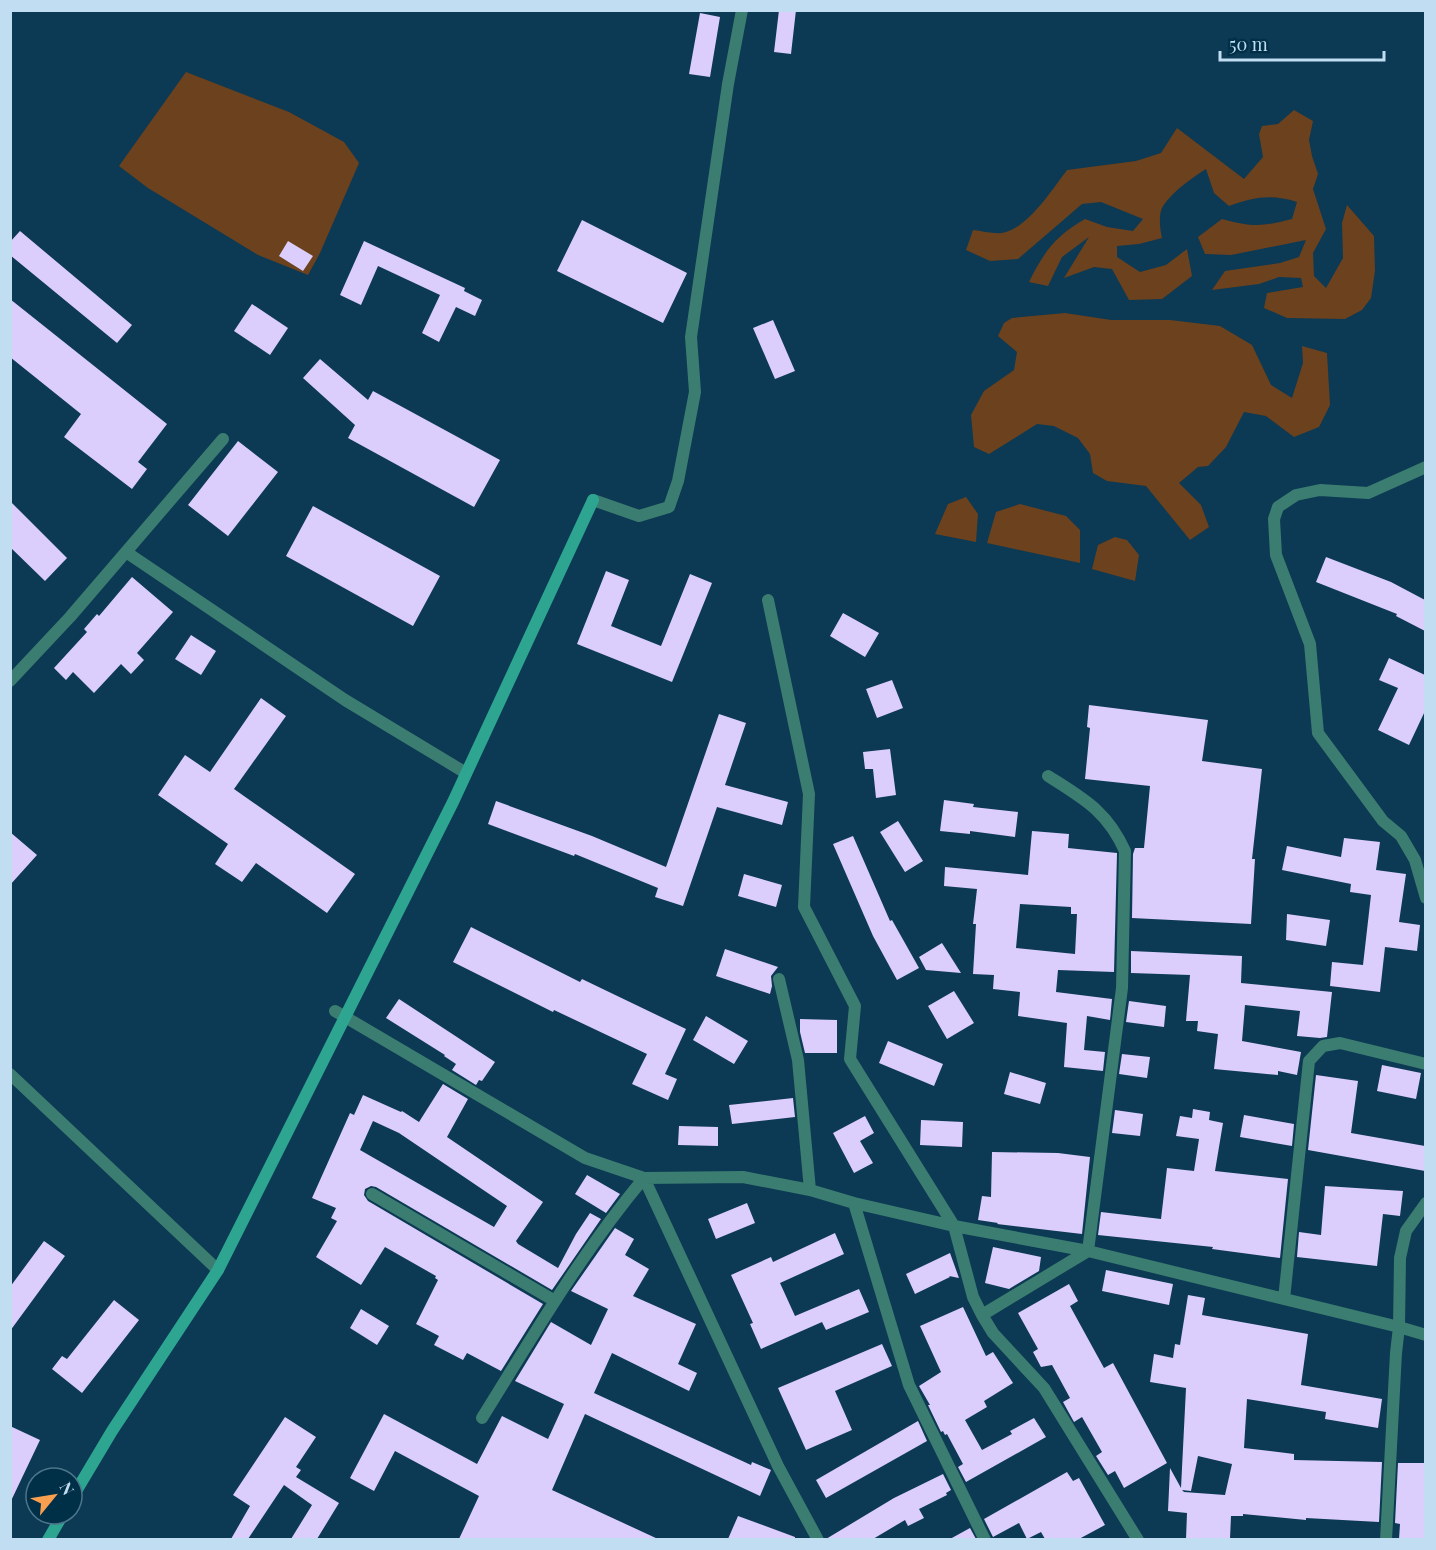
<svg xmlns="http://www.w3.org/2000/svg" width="1436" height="1550" viewBox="0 0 1436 1550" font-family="'Playfair Display',serif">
	<rect width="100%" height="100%" fill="#0c3953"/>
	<path fill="#6c411d" d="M 186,72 L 289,112 L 344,142 L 359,163 L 320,253 L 308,275 L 258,255 L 148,188 L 119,166 Z
		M 1294,110 L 1313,121 L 1309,140 L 1312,156 L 1318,174 L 1313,189 L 1326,229 L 1313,253 L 1314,276 L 1326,288 L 1343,258 L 1342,223 L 1347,205 L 1374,236 L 1375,271 L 1371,298 L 1362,310 L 1345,319 L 1287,318 L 1264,308 L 1267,293 L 1303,287 L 1301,278 L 1279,277 L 1259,284 L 1212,290 L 1225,271 L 1280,263 L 1299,257 L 1306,240 L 1231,255 L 1205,254 L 1198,237 L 1222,219 C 1252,227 1262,227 1292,219 L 1297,202 C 1271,194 1255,197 1229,206 L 1214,193 L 1206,169 C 1192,178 1173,191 1163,206 C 1158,214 1160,229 1162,238 L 1139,244 L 1117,246 L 1117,257 L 1140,272 L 1166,265 L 1187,249 L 1192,276 L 1162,299 L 1129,300 L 1112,269 L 1094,267 L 1064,278 L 1089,237 L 1062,257 L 1048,286 L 1029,282 C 1044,252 1055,236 1085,219 L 1107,227 L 1133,231 L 1143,219 L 1101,202 L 1082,204 L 1018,259 L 990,261 L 966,250 L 973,230 C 982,231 993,234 1002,233 C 1027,229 1052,190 1067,170 L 1136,161 L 1161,153 L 1177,128 L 1244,179 L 1263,157 L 1259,134 L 1262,126 L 1278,124 Z
		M 1065,313 L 1111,320 L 1170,320 L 1220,326 L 1252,345 L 1271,385 L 1292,398 L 1303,363 L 1302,346 L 1327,353 L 1330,405 L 1319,427 L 1294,437 L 1266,416 L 1244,412 L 1226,447 L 1208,466 L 1198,467 L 1179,483 L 1201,505 L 1209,527 L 1190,540 L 1146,486 L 1107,481 L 1093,473 L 1090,454 L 1078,438 L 1054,426 L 1037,424 L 989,454 L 974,447 L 971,415 L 984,391 L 1014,370 L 1017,352 L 998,336 L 1004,323 L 1012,318 Z
		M 966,497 L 978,514 L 976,542 L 935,534 L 948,504 Z
		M 1020,504 L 1066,516 L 1080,530 L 1080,563 L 987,543 L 996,512 Z
		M 1115,537 L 1127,540 L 1139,555 L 1135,581 L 1092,569 L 1098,545 Z"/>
	<path fill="#dbcdfc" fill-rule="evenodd" d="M 779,10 L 796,10 L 791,54 L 774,52 Z
		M 700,13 L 720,17 L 710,77 L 689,74 Z
		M 582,220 L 687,273 L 663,323 L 557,271 Z
		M 20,231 L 132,325 L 117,343 L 10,255 L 10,242 Z
		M 288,241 L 313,256 L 303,271 L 279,256 Z
		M 364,241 L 465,288 L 464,291 L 482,300 L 475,316 L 456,307 L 439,342 L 422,333 L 440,295 L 378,266 L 361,305 L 340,295 Z
		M 10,299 L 167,424 L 138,462 L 147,469 L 132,489 L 64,437 L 81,414 L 10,357 Z
		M 252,304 L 288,328 L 270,355 L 234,331 Z
		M 773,320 L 795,371 L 775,379 L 753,328 Z
		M 320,359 L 368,400 L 373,391 L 500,460 L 474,507 L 348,438 L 355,425 L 303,378 Z
		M 238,441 L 278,472 L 228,536 L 188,505 Z
		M 10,501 L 67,558 L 45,581 L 10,547 Z
		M 313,506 L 440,576 L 413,626 L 286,556 Z
		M 1326,557 L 1391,582 L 1425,600 L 1425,631 L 1396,616 L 1397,614 L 1316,582 Z
		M 606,571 L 629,580 L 611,626 L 661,646 L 690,574 L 712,583 L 672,682 L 577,644 Z
		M 132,577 L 173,612 L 137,653 L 144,660 L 131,674 L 121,664 L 94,693 L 73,672 L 66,680 L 54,668 L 87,632 L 84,629 L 97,614 L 99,616 Z
		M 843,613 L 879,633 L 865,657 L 830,636 Z
		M 191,635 L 216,651 L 201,675 L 175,659 Z
		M 1389,658 L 1425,675 L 1425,711 L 1409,745 L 1378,730 L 1398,688 L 1379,680 Z
		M 892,680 L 903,708 L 877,718 L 866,689 Z
		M 261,698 L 286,716 L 234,789 L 355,874 L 327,913 L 256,863 L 242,882 L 215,864 L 228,844 L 158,795 L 185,755 L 210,772 Z
		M 1089,705 L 1208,720 L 1202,761 L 1262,769 L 1252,859 L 1255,859 L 1251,924 L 1132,918 L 1133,854 L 1135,848 L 1144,848 L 1150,786 L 1085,779 L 1090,728 L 1087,727 Z
		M 719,714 L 746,723 L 725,785 L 788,802 L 782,825 L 717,807 L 683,906 L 655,897 L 658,888 L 575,854 L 574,856 L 488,824 L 496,801 L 592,836 L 666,867 Z
		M 890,749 L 896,795 L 876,798 L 873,769 L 865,769 L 863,752 Z
		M 944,800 L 974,804 L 973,807 L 1018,812 L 1015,837 L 970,831 L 970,834 L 940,831 Z
		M 898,821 L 923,861 L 905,872 L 880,832 Z
		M 1032,831 L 1069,834 L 1068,848 L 1117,853 L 1114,972 L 1058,970 L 1056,992 L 1112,999 L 1110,1020 L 1087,1016 L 1084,1050 L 1105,1052 L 1103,1071 L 1064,1067 L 1067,1023 L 1018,1016 L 1020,992 L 993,989 L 994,975 L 973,974 L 976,924 L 973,924 L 977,889 L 944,886 L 945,867 L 1028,875 ZM 1020,904 L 1071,907 L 1071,914 L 1077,914 L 1075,954 L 1016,948 Z
		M 10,832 L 37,855 L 10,885 Z
		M 853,836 L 890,921 L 892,920 L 919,968 L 897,980 L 873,936 L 833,844 Z
		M 1344,838 L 1380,842 L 1376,870 L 1406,874 L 1399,922 L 1420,925 L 1417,951 L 1385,947 L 1380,992 L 1330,986 L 1332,962 L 1363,965 L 1371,895 L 1350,892 L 1351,884 L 1282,870 L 1287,846 L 1341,857 Z
		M 744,874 L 782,885 L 776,907 L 738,896 Z
		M 1287,914 L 1330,920 L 1326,946 L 1286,940 Z
		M 471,927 L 580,982 L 582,979 L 686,1029 L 665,1074 L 677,1079 L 668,1100 L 632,1084 L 647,1054 L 554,1010 L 553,1012 L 453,962 Z
		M 942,943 L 961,973 L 926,970 L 919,957 Z
		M 725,949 L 778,967 L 771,976 L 772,986 L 770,994 L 716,976 Z
		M 1131,951 L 1242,956 L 1241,983 L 1332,992 L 1327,1037 L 1320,1038 L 1297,1036 L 1300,1011 L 1245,1005 L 1242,1041 L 1301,1052 L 1297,1075 L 1278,1071 L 1278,1075 L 1214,1069 L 1218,1034 L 1197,1031 L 1198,1021 L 1186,1021 L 1190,975 L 1131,973 Z
		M 954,991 L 974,1023 L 947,1039 L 928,1006 Z
		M 399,999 L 495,1062 L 482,1081 L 479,1080 L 476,1085 L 452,1070 L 456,1064 L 444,1056 L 445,1055 L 386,1018 Z
		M 1129,1001 L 1166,1006 L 1164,1027 L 1126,1022 Z
		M 706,1016 L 748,1041 L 734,1064 L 693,1040 Z
		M 800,1019 L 837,1020 L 837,1053 L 805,1053 L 800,1032 Z
		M 888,1041 L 943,1064 L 934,1086 L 879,1063 Z
		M 1122,1054 L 1150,1057 L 1147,1078 L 1119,1074 Z
		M 1382,1065 L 1421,1073 L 1416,1099 L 1377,1091 Z
		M 1010,1072 L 1046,1083 L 1040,1104 L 1004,1094 Z
		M 1316,1075 L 1358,1081 L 1351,1133 L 1425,1146 L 1425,1171 L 1308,1150 Z
		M 443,1084 L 468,1099 L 447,1137 L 543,1202 L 516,1241 L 518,1244 L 558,1268 L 576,1234 L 590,1213 L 601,1219 L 552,1290 L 376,1187 L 371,1186 L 365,1189 L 364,1195 L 368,1201 L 543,1304 L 501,1371 L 467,1353 L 463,1360 L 434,1345 L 439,1336 L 416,1324 L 438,1280 L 435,1278 L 436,1276 L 385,1247 L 361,1285 L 316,1257 L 337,1221 L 331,1218 L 336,1208 L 312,1198 L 350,1113 L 354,1115 L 363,1095 L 401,1112 L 402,1111 L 419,1122 ZM 373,1121 L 399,1133 L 507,1206 L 494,1227 L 360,1150 Z
		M 793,1098 L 795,1117 L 732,1124 L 729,1105 Z
		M 1193,1109 L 1210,1112 L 1209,1120 L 1223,1123 L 1215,1171 L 1288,1179 L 1280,1258 L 1212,1249 L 1213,1247 L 1098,1235 L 1101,1212 L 1161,1219 L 1167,1168 L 1194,1171 L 1199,1139 L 1176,1136 L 1180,1116 L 1192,1118 Z
		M 1115,1110 L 1143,1114 L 1140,1136 L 1112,1133 Z
		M 1244,1115 L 1294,1124 L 1292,1146 L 1240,1137 Z
		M 865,1116 L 874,1133 L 860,1141 L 873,1163 L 854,1173 L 833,1133 Z
		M 921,1120 L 963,1122 L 962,1147 L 920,1145 Z
		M 679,1126 L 718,1127 L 718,1146 L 678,1145 Z
		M 992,1152 L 1058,1153 L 1090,1157 L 1082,1234 L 997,1224 L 998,1223 L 978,1220 L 982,1196 L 991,1197 Z
		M 587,1175 L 620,1194 L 606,1213 L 575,1194 Z
		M 1325,1186 L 1403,1191 L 1400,1216 L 1383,1214 L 1377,1266 L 1297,1257 L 1299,1232 L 1321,1235 Z
		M 747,1203 L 755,1223 L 716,1239 L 708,1219 Z
		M 615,1228 L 634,1239 L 625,1255 L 649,1269 L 633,1296 L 696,1324 L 678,1364 L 697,1373 L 689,1391 L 612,1353 L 594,1393 L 751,1465 L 752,1462 L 771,1470 L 760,1496 L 585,1414 L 552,1490 L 658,1539 L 459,1539 L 479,1496 L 395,1451 L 374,1491 L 350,1478 L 384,1414 L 477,1464 L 502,1416 L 548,1439 L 564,1404 L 515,1381 L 551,1322 L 591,1345 L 608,1309 L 571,1291 Z
		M 835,1233 L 844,1254 L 780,1283 L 795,1316 L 859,1289 L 869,1312 L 826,1330 L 822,1322 L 761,1349 L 750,1324 L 753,1323 L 731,1275 L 771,1257 L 773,1262 Z
		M 44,1241 L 65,1256 L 10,1331 L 10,1287 Z
		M 993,1247 L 1041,1257 L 1039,1271 L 1009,1289 L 985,1283 Z
		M 950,1253 L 959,1278 L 949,1276 L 950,1277 L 915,1294 L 906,1274 Z
		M 1106,1270 L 1173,1284 L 1169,1305 L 1102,1291 Z
		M 1069,1284 L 1078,1301 L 1070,1306 L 1104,1368 L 1113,1363 L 1167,1463 L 1124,1488 L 1115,1471 L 1108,1475 L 1096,1456 L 1102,1452 L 1082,1417 L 1074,1422 L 1063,1402 L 1070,1398 L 1052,1365 L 1041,1367 L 1033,1352 L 1038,1349 L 1018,1313 Z
		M 1188,1295 L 1205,1298 L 1202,1315 L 1308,1334 L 1301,1385 L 1382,1399 L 1378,1428 L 1325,1419 L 1326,1412 L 1247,1399 L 1244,1448 L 1294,1454 L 1294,1460 L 1382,1462 L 1379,1522 L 1306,1518 L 1306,1520 L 1243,1514 L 1243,1516 L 1231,1516 L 1230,1539 L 1186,1539 L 1187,1513 L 1168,1511 L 1170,1468 L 1181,1488 L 1186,1388 L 1150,1382 L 1154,1354 L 1173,1358 L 1175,1344 L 1180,1345 ZM 1198,1456 L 1232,1464 L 1225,1495 L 1184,1492 L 1182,1490 L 1191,1491 Z
		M 114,1300 L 139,1320 L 82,1393 L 52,1369 L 62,1356 L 67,1359 Z
		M 963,1307 L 986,1356 L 993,1352 L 1013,1383 L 984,1401 L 987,1407 L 965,1420 L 982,1450 L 1012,1434 L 1010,1431 L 1034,1418 L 1046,1437 L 966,1482 L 958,1467 L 963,1464 L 947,1434 L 945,1435 L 943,1431 L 941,1432 L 928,1405 L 930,1405 L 919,1386 L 941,1372 L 920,1326 Z
		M 361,1309 L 389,1326 L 377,1345 L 350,1328 Z
		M 882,1344 L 892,1366 L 835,1391 L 852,1430 L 806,1450 L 778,1388 Z
		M 285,1417 L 316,1437 L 296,1467 L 301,1470 L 296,1477 L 339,1503 L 317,1539 L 291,1539 L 312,1505 L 284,1485 L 248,1539 L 231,1539 L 250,1506 L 233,1495 Z
		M 918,1421 L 927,1441 L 826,1498 L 816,1480 Z
		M 10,1426 L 40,1440 L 10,1503 Z
		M 1398,1463 L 1425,1463 L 1425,1539 L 1399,1539 L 1400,1524 L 1395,1523 Z
		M 1067,1472 L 1073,1481 L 1079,1478 L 1105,1525 L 1079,1539 L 1045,1539 L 1041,1532 L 1027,1539 L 1019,1523 L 993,1537 L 984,1519 Z
		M 943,1474 L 951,1490 L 946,1493 L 947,1495 L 919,1509 L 924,1518 L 908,1526 L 905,1520 L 873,1539 L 826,1539 L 894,1498 Z
		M 738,1516 L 795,1537 L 795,1539 L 728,1539 Z
		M 970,1528 L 976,1539 L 950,1539 Z"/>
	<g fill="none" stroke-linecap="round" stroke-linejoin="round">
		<path stroke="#3b7d70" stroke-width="12" d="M 1426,467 L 1368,493 L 1320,490 L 1296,495 L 1278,507 L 1274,519 L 1276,555 L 1310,644 L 1318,733 L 1383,821 L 1401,836 L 1415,860 L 1426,898
			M 593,500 L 639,516 L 669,507 L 678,481 L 695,392 L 691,337 L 728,84 L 742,10
			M 126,552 L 345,700 L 466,773
			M 768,600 L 809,794 L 804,907 L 855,1006 L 850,1059 L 954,1226 L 973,1297 L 982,1315 L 993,1333 L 1044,1388 L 1138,1540
			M 10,681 L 70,617 L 223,439
			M 779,979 L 798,1060 L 810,1190
			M 335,1011 L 585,1158 L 644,1178 L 743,1177 L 810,1190 L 854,1203 L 954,1226 L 1088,1251 L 1399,1327 L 1396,1353 L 1386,1540
			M 10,1074 L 218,1270
			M 372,1194 L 555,1301
			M 854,1203 L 909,1385 L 985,1540
			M 1426,1203 L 1406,1231 L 1400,1258 L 1399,1327 L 1426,1335
			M 1284,1299 L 1309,1061 L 1323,1046 L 1340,1043 L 1426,1064
			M 982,1315 L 1088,1251 L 1122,988 L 1125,851 C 1107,811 1084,799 1048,776
			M 482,1418 C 533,1336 582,1252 644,1178 L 778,1466 L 818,1540"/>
		<path stroke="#2da591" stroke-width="12" d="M 72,1498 L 112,1431 L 218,1270 L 453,802 L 593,500
			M 48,1540 L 63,1514"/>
	</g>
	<rect width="1436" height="1550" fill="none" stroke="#c1ddf1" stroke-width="24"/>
	<g transform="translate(54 1496) rotate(60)"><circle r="28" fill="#002f48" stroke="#4d758c" stroke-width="1.5"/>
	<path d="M0-4.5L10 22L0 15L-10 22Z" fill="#fa9f4f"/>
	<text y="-9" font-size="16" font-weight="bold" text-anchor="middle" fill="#c1ddf1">N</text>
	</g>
	<path d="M1220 51v9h164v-9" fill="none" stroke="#c1ddf1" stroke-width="3"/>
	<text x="1229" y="51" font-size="18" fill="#c1ddf1" stroke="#002f48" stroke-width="4.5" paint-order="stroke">50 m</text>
</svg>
